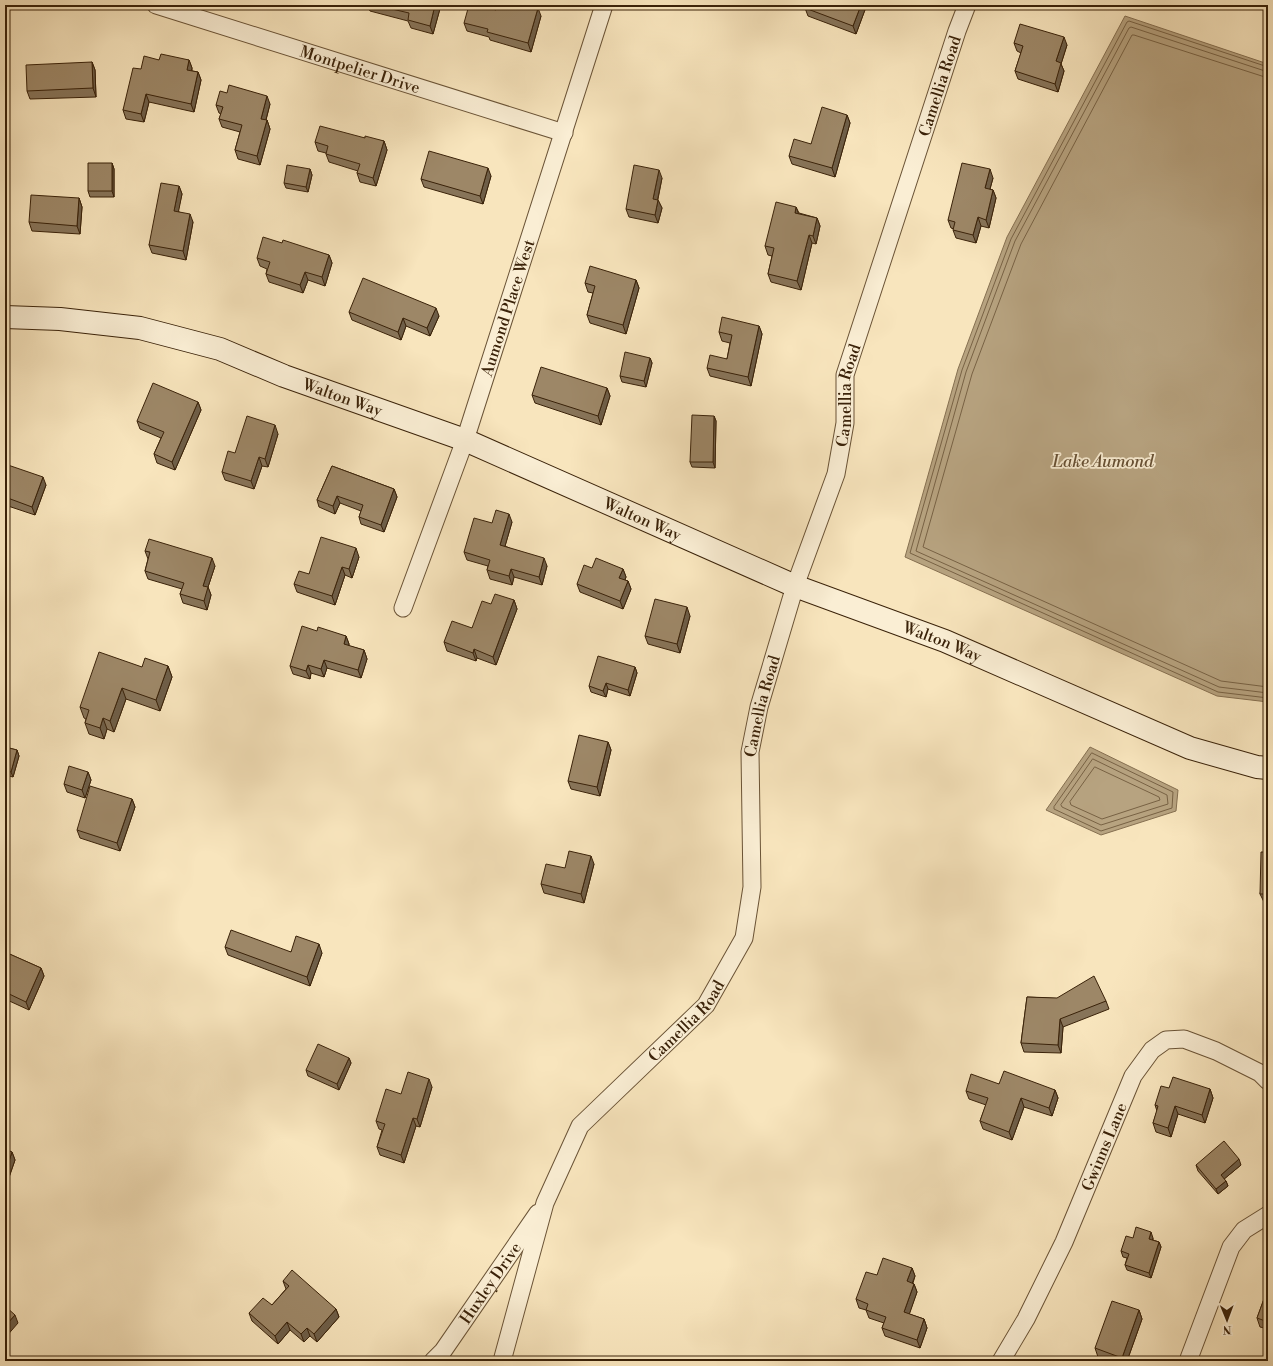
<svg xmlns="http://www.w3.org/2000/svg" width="1273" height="1366" viewBox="0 0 1273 1366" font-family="'Libre Bodoni',serif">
	<rect width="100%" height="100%" fill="#f8e5bd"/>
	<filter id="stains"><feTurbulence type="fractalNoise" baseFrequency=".005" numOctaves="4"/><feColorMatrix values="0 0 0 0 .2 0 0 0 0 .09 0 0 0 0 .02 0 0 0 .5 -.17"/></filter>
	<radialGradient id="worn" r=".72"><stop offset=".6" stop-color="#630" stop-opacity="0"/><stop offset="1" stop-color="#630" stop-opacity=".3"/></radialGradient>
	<path fill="#b7a380" stroke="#856f50" d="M 1125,16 L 1268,64 L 1268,702 L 1217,696 L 905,557 L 958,369 L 1007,237 Z
		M 1090,747 L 1178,790 L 1176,811 L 1101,835 L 1046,810 Z"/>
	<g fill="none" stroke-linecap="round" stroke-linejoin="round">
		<path stroke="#786244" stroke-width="1" d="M 1268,67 L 1129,21 L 1127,22 L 1011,239 L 962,370 L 910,553 L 1218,692 L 1268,698
			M 1268,72 L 1131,27 L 1129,28 L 1015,241 L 966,372 L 916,551 L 1219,687 L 1268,693
			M 1268,78 L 1134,35 L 1132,35 L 1021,244 L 972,374 L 923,547 L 1221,681 L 1268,687
			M 1092,753 L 1173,792 L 1172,808 L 1101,831 L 1054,809 L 1054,807 Z
			M 1093,759 L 1167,795 L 1168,804 L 1101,825 L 1062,807 L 1061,805 Z
			M 1095,767 L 1159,797 L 1160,800 L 1102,819 L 1071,805 L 1070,802 Z"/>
		<g stroke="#6a5336" stroke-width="19">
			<g id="minor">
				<path id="s1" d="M 156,5 L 564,133"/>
				<path id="s2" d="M 403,608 L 465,440 L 604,5"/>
				<path id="s3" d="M 433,1361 L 443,1351 L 538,1213"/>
				<path id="s4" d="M 502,1361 L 545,1203 L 580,1126 L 706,1005 L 744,938 L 752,887 L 750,752 L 759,707 L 795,586 L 836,474 L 845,423 L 845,375 L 957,31 L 967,5"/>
				<path id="s5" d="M 1001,1361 L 1026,1319 L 1064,1242 L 1133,1076 L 1152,1050 L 1166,1040 L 1184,1039 L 1216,1051 L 1260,1073 L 1268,1081"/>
				<path d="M 1188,1361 L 1231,1247 L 1244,1230 L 1268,1215"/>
			</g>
		</g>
		<g stroke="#3a2209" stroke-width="24">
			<g id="secondary">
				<path id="s6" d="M 5,317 L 60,319 L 140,328 L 220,349 L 284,376 L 465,440 L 795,586 L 945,641 L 1190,748 L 1257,767 L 1268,768"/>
			</g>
		</g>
		<use href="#minor" stroke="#faeed4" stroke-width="17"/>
		<use href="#secondary" stroke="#faeed4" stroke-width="22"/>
	</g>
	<path fill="#877459" stroke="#3a2209" d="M 367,5 L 441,5 L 433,34 L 411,28 L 408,21 L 370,11 Z
		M 806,5 L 873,5 L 871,9 L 866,7 L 856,34 L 808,16 L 805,8 Z
		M 541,16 L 531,52 L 490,40 L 489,37 L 467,31 L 464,23 Z
		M 1014,43 L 1067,45 L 1061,64 L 1064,71 L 1058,92 L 1018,79 L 1015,71 L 1021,53 L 1017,51 Z
		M 159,60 L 189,60 L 192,68 L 192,71 L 198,72 L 201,80 L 194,112 L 149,102 L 144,122 L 126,119 L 123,110 L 141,69 Z
		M 92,62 L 95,70 L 96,97 L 30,99 L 27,91 Z
		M 270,104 L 266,120 L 267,120 L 270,129 L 260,165 L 238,159 L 235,150 L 240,132 L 222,127 L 219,119 L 221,114 L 219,113 L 216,105 Z
		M 847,115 L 850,123 L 835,177 L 792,164 L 789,156 L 811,144 Z
		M 365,138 L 384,141 L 387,150 L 376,186 L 360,182 L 357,173 L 358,171 L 329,162 L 326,154 L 326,153 L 318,151 L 315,142 Z
		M 112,163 L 114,169 L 114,197 L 90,197 L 88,191 Z
		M 310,169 L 312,175 L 308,192 L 286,188 L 284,183 Z
		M 491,176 L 483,204 L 424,187 L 421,179 Z
		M 662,178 L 658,199 L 658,200 L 662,208 L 658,223 L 629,217 L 626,209 Z
		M 993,178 L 990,189 L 993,190 L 996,198 L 989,228 L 981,226 L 976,243 L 956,238 L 953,230 L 954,229 L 951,228 L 948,220 Z
		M 179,186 L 182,194 L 178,211 L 193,222 L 186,260 L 152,253 L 149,245 Z
		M 79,198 L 82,207 L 80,234 L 32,231 L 29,222 Z
		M 796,207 L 799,213 L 817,218 L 820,226 L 816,244 L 812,243 L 801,290 L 771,282 L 768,274 L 772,256 L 768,255 L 765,246 Z
		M 282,243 L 329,255 L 332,263 L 325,286 L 308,280 L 303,293 L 269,282 L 266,274 L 267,269 L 260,266 L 257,258 Z
		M 636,280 L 639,288 L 626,334 L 590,323 L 587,315 L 593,293 L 588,292 L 585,283 Z
		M 349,312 L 439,316 L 430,336 L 406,326 L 401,340 L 352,320 Z
		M 759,326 L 762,334 L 751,386 L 710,376 L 707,368 L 727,359 L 730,343 L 722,341 L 719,332 Z
		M 650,358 L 652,363 L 646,387 L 622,382 L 620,376 Z
		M 607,388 L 610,396 L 601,425 L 535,403 L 532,395 Z
		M 198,402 L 201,410 L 175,470 L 157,463 L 154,454 L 161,438 L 140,429 L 137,421 Z
		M 714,416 L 716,421 L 715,468 L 692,467 L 690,462 Z
		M 278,434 L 268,467 L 262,466 L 254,489 L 225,480 L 222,472 L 235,453 Z
		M 5,464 L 46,485 L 35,515 L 5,505 Z
		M 332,466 L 394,489 L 397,497 L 384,532 L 361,524 L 359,517 L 361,511 L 340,503 L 335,514 L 319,507 L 317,500 Z
		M 512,522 L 505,546 L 547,566 L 542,585 L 514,577 L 512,585 L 490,579 L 487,570 L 488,566 L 467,560 L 464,552 L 492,523 Z
		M 145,551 L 215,566 L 208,587 L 211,595 L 207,610 L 183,603 L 180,594 L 182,589 L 148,579 L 145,571 L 148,559 Z
		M 359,557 L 352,578 L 345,575 L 335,605 L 297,592 L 294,584 L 309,574 Z
		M 592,568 L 623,569 L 626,577 L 625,580 L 628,581 L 631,589 L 623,609 L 580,592 L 577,584 Z
		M 514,600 L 517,609 L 496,665 L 477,658 L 476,661 L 447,651 L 444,642 L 472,628 L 491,604 Z
		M 690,616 L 680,653 L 648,644 L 645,636 Z
		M 317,631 L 346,636 L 349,644 L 349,646 L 364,650 L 367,659 L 361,678 L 327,668 L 324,677 L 311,673 L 310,679 L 293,674 L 290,666 Z
		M 168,666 L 172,677 L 160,711 L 126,699 L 114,732 L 107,729 L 104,739 L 89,734 L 85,723 L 86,719 L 84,718 L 80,707 L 142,667 Z
		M 635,667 L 637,673 L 630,696 L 608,689 L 606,697 L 591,692 L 589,686 Z
		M 608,742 L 611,750 L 600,796 L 571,789 L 568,781 Z
		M 5,747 L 17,750 L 19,756 L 13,777 L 5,775 Z
		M 88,772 L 91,780 L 85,798 L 67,792 L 64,784 Z
		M 132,799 L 135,807 L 120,851 L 80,838 L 77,830 Z
		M 1268,852 L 1268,902 L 1264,902 L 1260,894 Z
		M 594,864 L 584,903 L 544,893 L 541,884 L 565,868 Z
		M 225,947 L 291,952 L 322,953 L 310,986 L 228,955 Z
		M 5,952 L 41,968 L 44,976 L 29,1010 L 5,999 Z
		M 1027,997 L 1106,1001 L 1109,1009 L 1063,1027 L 1061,1053 L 1024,1052 L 1021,1043 Z
		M 349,1058 L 351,1063 L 339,1090 L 308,1076 L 306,1070 Z
		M 999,1084 L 1055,1090 L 1058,1098 L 1052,1116 L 1024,1107 L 1012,1140 L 983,1129 L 980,1121 L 986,1105 L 969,1099 L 966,1091 Z
		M 432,1087 L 420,1127 L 416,1126 L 404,1163 L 380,1155 L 377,1147 L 382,1130 L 379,1129 L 376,1121 L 401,1094 Z
		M 1169,1088 L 1210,1089 L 1213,1098 L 1205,1123 L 1178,1114 L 1171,1137 L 1156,1132 L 1153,1123 L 1157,1111 L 1155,1105 Z
		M 5,1149 L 12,1152 L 15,1160 L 7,1183 L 5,1182 Z
		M 1196,1165 L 1241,1165 L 1224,1179 L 1226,1181 L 1228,1186 L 1218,1194 L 1198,1171 Z
		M 1133,1238 L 1153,1238 L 1153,1240 L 1159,1242 L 1161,1247 L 1151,1278 L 1127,1270 L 1125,1265 L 1127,1258 L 1123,1257 L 1121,1251 Z
		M 912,1268 L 915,1276 L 913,1283 L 914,1284 L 917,1292 L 909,1314 L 924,1319 L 927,1328 L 920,1348 L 885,1336 L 882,1328 L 884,1323 L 869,1318 L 866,1310 L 859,1308 L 856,1299 L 877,1275 Z
		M 283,1281 L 336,1309 L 339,1317 L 317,1342 L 310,1336 L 304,1342 L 290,1330 L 278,1344 L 252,1321 L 249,1313 L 272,1305 L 286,1289 Z
		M 1268,1288 L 1268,1329 L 1260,1327 L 1257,1318 Z
		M 1139,1310 L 1142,1319 L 1127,1361 L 1110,1361 L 1098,1357 L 1095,1348 Z"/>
	<path fill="#6e5e48" stroke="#3a2209" d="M 435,5 L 441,5 L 433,34 L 430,26 Z
		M 861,5 L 865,5 L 866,7 L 856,34 L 853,26 Z
		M 870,5 L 873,5 L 871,9 Z
		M 538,8 L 541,16 L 531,52 L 528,43 Z
		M 1064,37 L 1067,45 L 1061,64 L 1064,71 L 1058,92 L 1055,84 L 1056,61 Z
		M 189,60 L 192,68 L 190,78 L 187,70 Z
		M 92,62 L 95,70 L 96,97 L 93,88 Z
		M 198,72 L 201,80 L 194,112 L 191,104 Z
		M 146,94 L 149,102 L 144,122 L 141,114 Z
		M 267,96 L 270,104 L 264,127 L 261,119 Z
		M 847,115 L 850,123 L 835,177 L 832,168 Z
		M 267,120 L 270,129 L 260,165 L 257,156 Z
		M 384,141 L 387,150 L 376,186 L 373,178 Z
		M 112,163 L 114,169 L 114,197 L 112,191 Z
		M 488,168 L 491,176 L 483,204 L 480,196 Z
		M 310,169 L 312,175 L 308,192 L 306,187 Z
		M 990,169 L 993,178 L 988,196 L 985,188 Z
		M 659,170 L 662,178 L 656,207 L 653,199 Z
		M 179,186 L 182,194 L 177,219 L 174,211 Z
		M 993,190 L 996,198 L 989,228 L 986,220 Z
		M 79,198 L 82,207 L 80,234 L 77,226 Z
		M 658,200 L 662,208 L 658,223 L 655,215 Z
		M 796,207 L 799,215 L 795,213 Z
		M 190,214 L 193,222 L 186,260 L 183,251 Z
		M 978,217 L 981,226 L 976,243 L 973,235 Z
		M 817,218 L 820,226 L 816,244 L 813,236 Z
		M 809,235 L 812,243 L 801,290 L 797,281 Z
		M 329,255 L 332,263 L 325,286 L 322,277 Z
		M 305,272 L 308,280 L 303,293 L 300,285 Z
		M 636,280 L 639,288 L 626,334 L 623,325 Z
		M 436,308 L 439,316 L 430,336 L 427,328 Z
		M 403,318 L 406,326 L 401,340 L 398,332 Z
		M 759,326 L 762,334 L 751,386 L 748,377 Z
		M 650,358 L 652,363 L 646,387 L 644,381 Z
		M 607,388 L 610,396 L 601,425 L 598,416 Z
		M 198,402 L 201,410 L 175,470 L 172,462 Z
		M 714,416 L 716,421 L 715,468 L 713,462 Z
		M 275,425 L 278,434 L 268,467 L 265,459 Z
		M 259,457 L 262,466 L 254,489 L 251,481 Z
		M 43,477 L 46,485 L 35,515 L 32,507 Z
		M 394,489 L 397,497 L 384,532 L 381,525 Z
		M 337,496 L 340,503 L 335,514 L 333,506 Z
		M 509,514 L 512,522 L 503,553 L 500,545 Z
		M 356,548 L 359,557 L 352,578 L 349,569 Z
		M 212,558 L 215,566 L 208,587 L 211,595 L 207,610 L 204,601 L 203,586 Z
		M 544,558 L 547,566 L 542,585 L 539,577 Z
		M 342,567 L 345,575 L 335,605 L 332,596 Z
		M 511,569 L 514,577 L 512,585 L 509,576 Z
		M 623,569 L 626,577 L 622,586 L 619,578 Z
		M 628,581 L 631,589 L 623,609 L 620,601 Z
		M 514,600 L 517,609 L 496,665 L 493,657 Z
		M 687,607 L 690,616 L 680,653 L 677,644 Z
		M 346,636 L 349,644 L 347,653 L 344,644 Z
		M 474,649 L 477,658 L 476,661 L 473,653 Z
		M 364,650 L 367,659 L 361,678 L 358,670 Z
		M 324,660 L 327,668 L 324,677 L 321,669 Z
		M 308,665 L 311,673 L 310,679 L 306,671 Z
		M 168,666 L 172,677 L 160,711 L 156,700 Z
		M 635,667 L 637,673 L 630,696 L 628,690 Z
		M 606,683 L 608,689 L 606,697 L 603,691 Z
		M 122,688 L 126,699 L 114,732 L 110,721 Z
		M 103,718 L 107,729 L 104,739 L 100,728 Z
		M 608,742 L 611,750 L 600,796 L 597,787 Z
		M 17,750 L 19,756 L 13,777 L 11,772 Z
		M 88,772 L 91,780 L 85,798 L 82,790 Z
		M 132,799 L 135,807 L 120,851 L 117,843 Z
		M 591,856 L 594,864 L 584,903 L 581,894 Z
		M 319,944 L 322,953 L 310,986 L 307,977 Z
		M 41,968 L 44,976 L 29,1010 L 26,1002 Z
		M 1060,1019 L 1063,1027 L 1061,1053 L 1058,1045 Z
		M 349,1058 L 351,1063 L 339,1090 L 337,1084 Z
		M 429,1079 L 432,1087 L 420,1127 L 417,1119 Z
		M 1210,1089 L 1213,1098 L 1205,1123 L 1202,1115 Z
		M 1055,1090 L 1058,1098 L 1052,1116 L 1049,1108 Z
		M 1021,1098 L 1024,1107 L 1012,1140 L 1009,1132 Z
		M 1175,1106 L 1178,1114 L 1171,1137 L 1168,1128 Z
		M 6,1115 L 9,1123 L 5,1137 L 5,1119 Z
		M 413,1118 L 416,1126 L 404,1163 L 401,1155 Z
		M 12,1152 L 15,1160 L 7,1183 L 5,1177 L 5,1173 Z
		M 1239,1159 L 1241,1165 L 1223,1180 L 1221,1175 Z
		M 1226,1181 L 1228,1186 L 1218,1194 L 1216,1189 Z
		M 1151,1232 L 1153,1238 L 1151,1244 L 1149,1239 Z
		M 1159,1242 L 1161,1247 L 1151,1278 L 1149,1273 Z
		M 912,1268 L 915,1276 L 910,1289 L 907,1281 Z
		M 914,1284 L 917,1292 L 907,1321 L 904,1312 Z
		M 336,1309 L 339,1317 L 317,1342 L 314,1334 Z
		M 1139,1310 L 1142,1319 L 1127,1361 L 1123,1361 L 1122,1358 Z
		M 15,1315 L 18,1323 L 5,1338 L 5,1326 Z
		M 924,1319 L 927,1328 L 920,1348 L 917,1340 Z
		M 287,1322 L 290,1330 L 278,1344 L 275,1336 Z
		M 307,1328 L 310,1336 L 304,1342 L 301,1334 Z"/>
	<path fill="#9d8767" stroke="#3a2209" d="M 375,5 L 435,5 L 430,26 L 408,20 L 409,13 Z
		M 469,5 L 479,5 L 496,10 L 497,5 L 528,5 L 538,8 L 528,43 L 487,32 L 488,29 L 464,23 Z
		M 806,5 L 861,5 L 853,26 L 805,8 Z
		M 1020,24 L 1064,37 L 1056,61 L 1061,63 L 1055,84 L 1015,71 L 1023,46 L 1014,43 Z
		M 161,54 L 189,60 L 187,70 L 198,72 L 191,104 L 146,94 L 141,114 L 123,110 L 133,68 L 141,69 L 144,56 L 159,60 Z
		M 92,62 L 93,88 L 27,91 L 26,65 Z
		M 229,85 L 267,96 L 261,119 L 267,120 L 257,156 L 235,150 L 242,125 L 219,119 L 223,107 L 216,105 L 220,91 L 227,93 Z
		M 822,107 L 847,115 L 832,168 L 789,156 L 794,139 L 811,144 Z
		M 320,126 L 365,138 L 365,136 L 384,141 L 373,178 L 357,173 L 360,164 L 326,154 L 328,146 L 315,142 Z
		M 429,151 L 488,168 L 480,196 L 421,179 Z
		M 88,163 L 112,163 L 112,191 L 88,191 Z
		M 962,163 L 990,169 L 985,188 L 993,190 L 986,220 L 978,217 L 973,235 L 953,230 L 955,222 L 948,220 Z
		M 287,165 L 310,169 L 306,187 L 284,183 Z
		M 634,165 L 659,170 L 653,199 L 658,200 L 655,215 L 626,209 Z
		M 161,183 L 179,186 L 174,211 L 190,214 L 183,251 L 149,245 Z
		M 31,195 L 79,198 L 77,226 L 29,222 Z
		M 776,202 L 796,207 L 795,213 L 817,218 L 813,236 L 809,235 L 797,281 L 768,274 L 774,248 L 765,246 Z
		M 263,237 L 282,243 L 283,240 L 329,255 L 322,277 L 305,272 L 300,285 L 266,274 L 270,262 L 257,258 Z
		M 590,266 L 636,280 L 623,325 L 587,315 L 595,286 L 585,283 Z
		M 363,278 L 436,308 L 427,328 L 403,318 L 398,332 L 349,312 Z
		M 722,317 L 759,326 L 748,377 L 707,368 L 710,355 L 727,359 L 732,335 L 719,332 Z
		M 625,352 L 650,358 L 644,381 L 620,376 Z
		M 541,367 L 607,388 L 598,416 L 532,395 Z
		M 153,383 L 198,402 L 172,462 L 154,454 L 164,432 L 137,421 Z
		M 692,415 L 714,416 L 713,462 L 690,462 Z
		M 247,416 L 275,425 L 265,459 L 259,457 L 251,481 L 222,472 L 228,451 L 235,453 Z
		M 5,464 L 43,477 L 32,507 L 5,497 Z
		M 332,466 L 394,489 L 381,525 L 359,517 L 363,505 L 337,496 L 333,506 L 317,500 Z
		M 496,510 L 509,514 L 500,545 L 544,558 L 539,577 L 511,569 L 509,576 L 487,570 L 490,560 L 464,552 L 474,518 L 492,523 Z
		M 321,537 L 356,548 L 349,569 L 342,567 L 332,596 L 294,584 L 299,571 L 309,574 Z
		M 149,539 L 212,558 L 203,586 L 208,587 L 204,601 L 180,594 L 184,583 L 145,571 L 150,552 L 145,551 Z
		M 596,558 L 623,569 L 619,578 L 628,581 L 620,601 L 577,584 L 584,565 L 592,568 Z
		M 495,594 L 514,600 L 493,657 L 474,649 L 473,653 L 444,642 L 452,621 L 472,628 L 482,601 L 491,604 Z
		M 655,599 L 687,607 L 677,644 L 645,636 Z
		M 302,626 L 317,631 L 318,627 L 346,636 L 344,644 L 364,650 L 358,670 L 324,660 L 321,669 L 308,665 L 306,671 L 290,666 Z
		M 99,652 L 142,667 L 145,658 L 168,666 L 156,700 L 122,688 L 110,721 L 103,718 L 100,728 L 85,723 L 89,710 L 80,707 Z
		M 598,656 L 635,667 L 628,690 L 606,683 L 603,691 L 589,686 Z
		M 579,735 L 608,742 L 597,787 L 568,781 Z
		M 5,747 L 17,750 L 11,772 L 5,770 Z
		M 69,766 L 88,772 L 82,790 L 64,784 Z
		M 90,786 L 132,799 L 117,843 L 77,830 Z
		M 569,851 L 591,856 L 581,894 L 541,884 L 546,864 L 565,868 Z
		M 1261,852 L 1268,852 L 1268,894 L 1260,894 Z
		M 231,930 L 291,952 L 296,936 L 319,944 L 307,977 L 225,947 Z
		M 5,952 L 41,968 L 26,1002 L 5,992 Z
		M 1094,976 L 1106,1001 L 1060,1019 L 1058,1045 L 1021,1043 L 1027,997 L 1057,998 Z
		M 318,1044 L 349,1058 L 337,1084 L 306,1070 Z
		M 1004,1071 L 1055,1090 L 1049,1108 L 1021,1098 L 1009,1132 L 980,1121 L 988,1098 L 966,1091 L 971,1074 L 999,1084 Z
		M 408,1072 L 429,1079 L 417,1119 L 413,1118 L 401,1155 L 377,1147 L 385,1124 L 376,1121 L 386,1089 L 401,1094 Z
		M 1173,1077 L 1210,1089 L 1202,1115 L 1175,1106 L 1168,1128 L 1153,1123 L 1158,1106 L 1155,1105 L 1161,1086 L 1169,1088 Z
		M 1224,1141 L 1239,1159 L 1221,1175 L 1226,1181 L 1216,1189 L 1196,1165 Z
		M 5,1149 L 12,1152 L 5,1173 Z
		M 1136,1227 L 1151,1232 L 1149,1239 L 1159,1242 L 1149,1273 L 1125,1265 L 1129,1254 L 1121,1251 L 1126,1236 L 1133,1238 Z
		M 883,1258 L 912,1268 L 907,1281 L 914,1284 L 904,1312 L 924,1319 L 917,1340 L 882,1328 L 886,1317 L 866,1310 L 868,1304 L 856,1299 L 866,1272 L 877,1275 Z
		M 292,1270 L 336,1309 L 314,1334 L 307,1328 L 301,1334 L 287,1322 L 275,1336 L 249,1313 L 263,1298 L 272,1305 L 289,1286 L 283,1281 Z
		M 1268,1288 L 1268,1322 L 1257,1318 Z
		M 1112,1301 L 1139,1310 L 1122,1358 L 1095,1348 Z
		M 5,1306 L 15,1315 L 5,1326 Z
		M 1254,1358 L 1264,1361 L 1253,1361 Z"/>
	<g text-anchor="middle" stroke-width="3.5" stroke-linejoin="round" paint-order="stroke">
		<g font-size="16" fill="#3a2209" stroke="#faeed4">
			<text dy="6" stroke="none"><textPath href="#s1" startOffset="214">Montpelier Drive</textPath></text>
			<text dy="6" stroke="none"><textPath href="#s4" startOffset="1382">Camellia Road</textPath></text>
			<text dy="6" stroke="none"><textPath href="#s2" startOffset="318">Aumond Place West</textPath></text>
			<text dy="6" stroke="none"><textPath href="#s4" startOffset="1058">Camellia Road</textPath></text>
			<text dy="6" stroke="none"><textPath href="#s6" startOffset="350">Walton Way</textPath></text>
			<text dy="6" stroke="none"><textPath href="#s6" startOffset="674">Walton Way</textPath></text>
			<text dy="6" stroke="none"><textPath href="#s6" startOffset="998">Walton Way</textPath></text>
			<text dy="6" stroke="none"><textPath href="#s4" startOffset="734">Camellia Road</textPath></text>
			<text dy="6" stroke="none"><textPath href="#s4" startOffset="398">Camellia Road</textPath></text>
			<text dy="6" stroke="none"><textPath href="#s5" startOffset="238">Gwinns Lane</textPath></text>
			<text dy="6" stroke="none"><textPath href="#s3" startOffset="97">Huxley Drive</textPath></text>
		</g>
		<g font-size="17" font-style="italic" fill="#664f33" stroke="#faeed4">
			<text x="1103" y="467">Lake Aumond</text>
		</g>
	</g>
	<rect width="1273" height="1366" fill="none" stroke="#f8e5bd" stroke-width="20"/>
	<rect x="6" y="6" width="1261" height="1354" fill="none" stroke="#3a2209" stroke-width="2"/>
	<rect x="10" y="10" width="1253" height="1346" fill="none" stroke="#3a2209"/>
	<g transform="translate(1227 1320) rotate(179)" stroke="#faeed4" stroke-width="3" paint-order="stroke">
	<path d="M0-3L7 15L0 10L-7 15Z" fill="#3a2209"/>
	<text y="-6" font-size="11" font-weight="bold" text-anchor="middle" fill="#3a2209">N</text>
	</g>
	<rect width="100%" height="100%" filter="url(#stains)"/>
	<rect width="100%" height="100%" fill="url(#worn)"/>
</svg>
